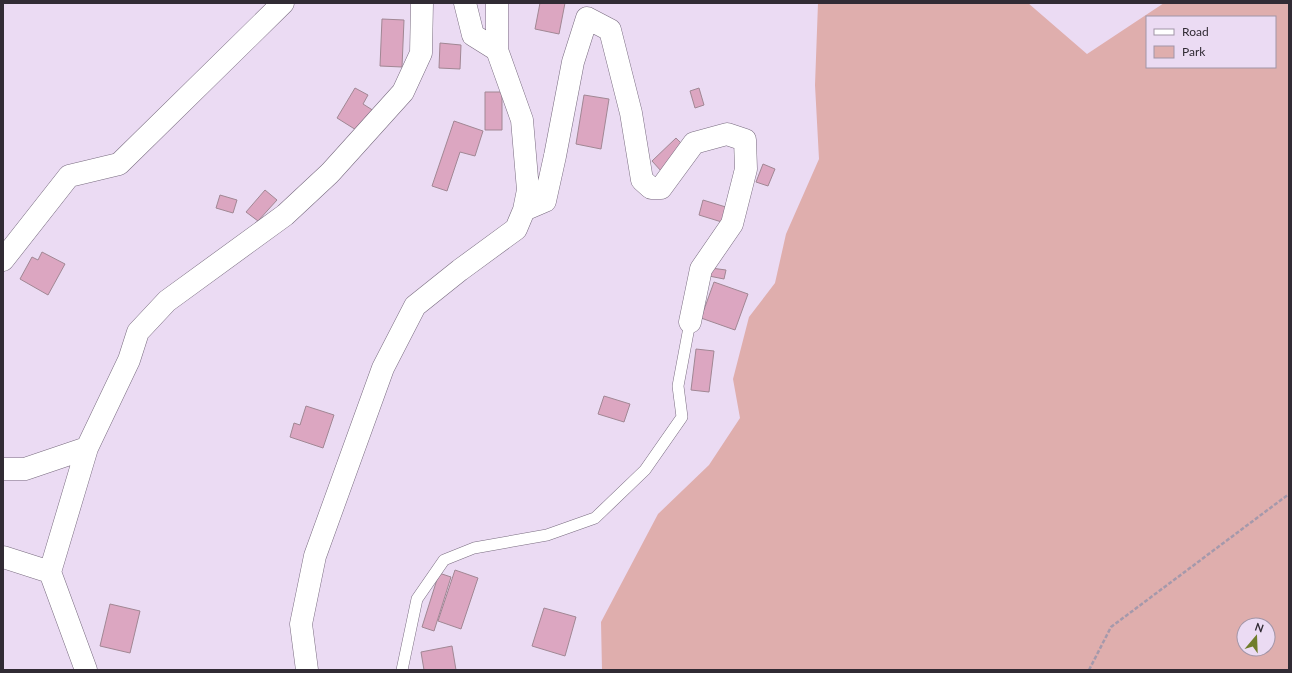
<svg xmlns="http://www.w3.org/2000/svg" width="1292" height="673" viewBox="0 0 1292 673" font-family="Lato,sans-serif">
	<rect width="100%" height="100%" fill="#ebdbf3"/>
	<path fill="#dfaead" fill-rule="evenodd" d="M 818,3 L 1028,3 L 1087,54 L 1164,3 L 1289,3 L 1289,670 L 602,670 L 601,622 L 658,514 L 709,465 L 740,418 L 733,379 L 749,317 L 775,283 L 786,234 L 819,159 L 815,85 ZM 1147,17 L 1275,17 L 1275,67 L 1147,67 ZM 1244,625 L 1268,625 L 1268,649 L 1244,649 Z"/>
	<path fill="#dca6c1" stroke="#a18794" d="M 540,3 L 565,3 L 559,34 L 535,29 Z
		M 382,19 L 404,20 L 402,67 L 380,66 Z
		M 440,43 L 461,45 L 460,69 L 439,68 Z
		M 355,88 L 368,95 L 363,104 L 374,111 L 361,133 L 337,118 Z
		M 699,88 L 704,105 L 695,108 L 690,91 Z
		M 485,92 L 502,92 L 502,130 L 485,130 Z
		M 584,95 L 609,99 L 601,149 L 576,144 Z
		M 454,121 L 483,131 L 475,156 L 460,152 L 447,191 L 432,186 Z
		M 676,138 L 687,149 L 662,172 L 652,161 Z
		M 763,164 L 775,169 L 768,186 L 756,182 Z
		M 265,190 L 277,200 L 258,221 L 246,212 Z
		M 220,195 L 237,200 L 233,213 L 216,208 Z
		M 703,200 L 729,208 L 725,223 L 699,215 Z
		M 42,252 L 65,264 L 48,295 L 20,279 L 32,257 L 38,260 Z
		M 711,268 L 726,270 L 724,279 L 709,276 Z
		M 714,282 L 748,294 L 735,330 L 701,318 Z
		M 696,349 L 714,351 L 709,392 L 691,390 Z
		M 604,396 L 630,404 L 624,422 L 598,414 Z
		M 306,406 L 334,415 L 323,448 L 290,437 L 294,423 L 300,425 Z
		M 455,570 L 478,578 L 461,629 L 438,621 Z
		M 439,573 L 451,577 L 434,631 L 422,627 Z
		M 110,604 L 140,611 L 130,653 L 100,646 Z
		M 544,608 L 576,617 L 565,656 L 532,646 Z
		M 452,646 L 456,670 L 424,670 L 421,652 Z"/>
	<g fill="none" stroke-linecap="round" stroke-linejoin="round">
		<g stroke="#786b7f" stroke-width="12">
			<path id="lane" d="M 402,670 L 417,599 L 444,560 L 474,548 L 547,535 L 595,518 L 645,470 L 682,417 L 678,386 L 690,322"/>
		</g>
		<g stroke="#786b7f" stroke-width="23">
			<path id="street" d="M 497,50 L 497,3
				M 524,210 L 545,201 L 555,156 L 573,62 L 587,18 L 610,30 L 631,113 L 642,180 L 651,188 L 661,188 L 694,143 L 727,134 L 745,140 L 746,169 L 732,224 L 701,269 L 690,322
				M 3,260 L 69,176 L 119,164 L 283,3
				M 3,469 L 25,469 L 87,448
				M 3,557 L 50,572 L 86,670
				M 50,572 L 87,448 L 129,360 L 138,332 L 167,301 L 285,215 L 330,173 L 403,92 L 421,53 L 422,3
				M 307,670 L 301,624 L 315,556 L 383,368 L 415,306 L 460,270 L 516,229 L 524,210 L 528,190 L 522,120 L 497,50 L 473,35 L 465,3"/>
		</g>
		<path stroke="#a599ab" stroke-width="2.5" stroke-dasharray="4 2" stroke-linecap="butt" d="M 1089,670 L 1111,627 L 1289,494"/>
		<use href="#lane" stroke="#fff" stroke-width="11"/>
		<use href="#street" stroke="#fff" stroke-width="22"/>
	</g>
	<rect width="1292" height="673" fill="none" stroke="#312b34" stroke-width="8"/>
	<rect x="1146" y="16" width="130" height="52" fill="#ebdbf3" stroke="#a195a7"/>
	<rect x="1154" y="29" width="20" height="6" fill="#ffffff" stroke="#a195a7"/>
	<text x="1182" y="36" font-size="12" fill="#312b34">Road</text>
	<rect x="1154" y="46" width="20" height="12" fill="#dfaead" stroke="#a195a7"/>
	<text x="1182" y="56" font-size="12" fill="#312b34">Park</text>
	<g transform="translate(1256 637) rotate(19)"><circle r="19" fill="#ebdbf3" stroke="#a195a7"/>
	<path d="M0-3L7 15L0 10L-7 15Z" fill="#707d2b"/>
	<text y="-6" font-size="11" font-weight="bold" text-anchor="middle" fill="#312b34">N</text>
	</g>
</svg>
